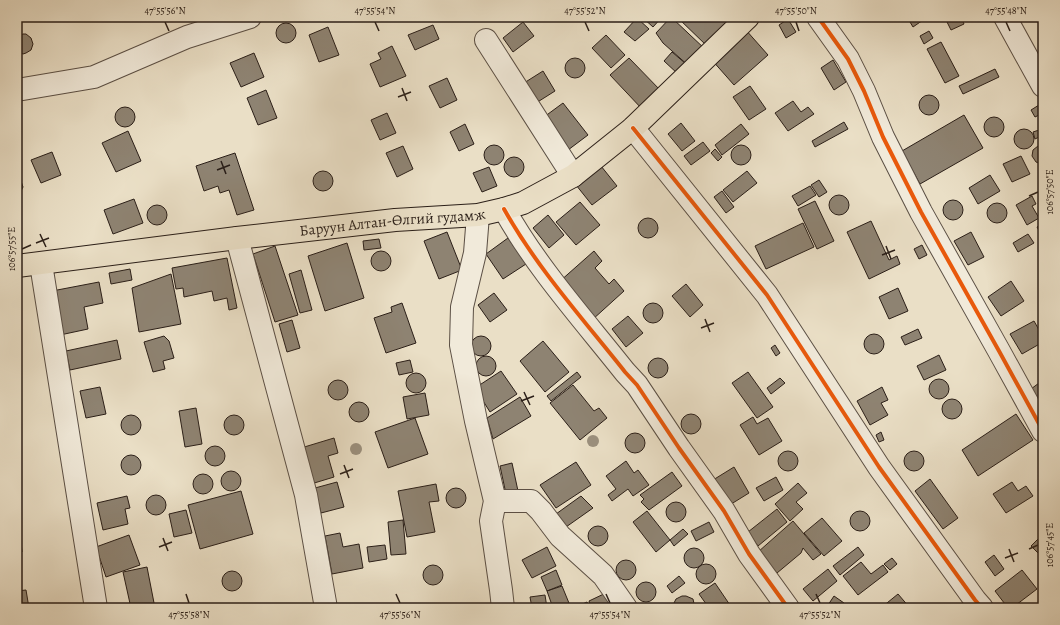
<svg xmlns="http://www.w3.org/2000/svg" width="1060" height="625" viewBox="0 0 1060 625" font-family="Alegreya,serif">
	<rect width="100%" height="100%" fill="#eadfc6"/>
	<filter id="stains"><feTurbulence type="fractalNoise" baseFrequency=".005" numOctaves="4"/><feColorMatrix values="0 0 0 0 .2 0 0 0 0 .09 0 0 0 0 .02 0 0 0 .5 -.17"/></filter>
	<radialGradient id="worn" r=".72"><stop offset=".6" stop-color="#630" stop-opacity="0"/><stop offset="1" stop-color="#630" stop-opacity=".3"/></radialGradient>
	<path fill="#8e8372" stroke="#2b1f18" d="M 642,17 L 662,17 L 653,27 Z
		M 671,17 L 706,50 L 690,67 L 663,43 L 656,33 Z
		M 677,17 L 733,17 L 707,46 Z
		M 907,17 L 925,17 L 926,18 L 913,27 Z
		M 957,17 L 961,17 L 964,24 L 951,30 L 947,22 Z
		M 637,18 L 649,29 L 635,41 L 624,32 Z
		M 788,19 L 796,32 L 786,38 L 779,25 Z
		M 523,22 L 534,36 L 513,52 L 503,38 Z
		M276 33a10 10 0 1 1 20 0a10 10 0 1 1-20 0Z
		M 433,25 L 439,39 L 415,50 L 408,35 Z
		M 328,27 L 339,55 L 319,62 L 309,35 Z
		M 745,29 L 768,55 L 734,85 L 711,59 Z
		M 929,31 L 933,38 L 924,44 L 920,36 Z
		M 23,34 L 26,34 L 31,38 L 33,44 L 31,50 L 26,53 L 23,54 L 17,51 L 17,37 Z
		M 606,35 L 625,55 L 611,68 L 592,48 Z
		M 941,42 L 959,76 L 945,83 L 927,49 Z
		M 392,46 L 406,76 L 380,87 L 370,64 L 381,59 L 378,53 Z
		M 672,52 L 686,64 L 678,74 L 664,61 Z
		M 254,53 L 264,77 L 241,87 L 230,63 Z
		M 629,58 L 662,92 L 643,110 L 610,75 Z
		M565 68a10 10 0 1 1 20 0a10 10 0 1 1-20 0Z
		M 833,60 L 846,82 L 834,90 L 821,68 Z
		M 995,69 L 999,77 L 963,94 L 959,86 Z
		M 543,71 L 555,91 L 536,103 L 524,83 Z
		M 447,78 L 457,100 L 440,108 L 429,86 Z
		M 750,86 L 766,109 L 749,120 L 733,97 Z
		M 266,90 L 277,118 L 258,125 L 247,98 Z
		M919 105a10 10 0 1 1 20 0a10 10 0 1 1-20 0Z
		M 793,101 L 801,112 L 808,107 L 814,114 L 788,131 L 775,113 Z
		M 563,103 L 588,135 L 568,150 L 544,117 Z
		M 1039,105 L 1043,113 L 1035,117 L 1031,110 Z
		M115 117a10 10 0 1 1 20 0a10 10 0 1 1-20 0Z
		M 387,113 L 396,133 L 380,140 L 371,120 Z
		M 964,115 L 983,148 L 920,184 L 902,151 Z
		M984 127a10 10 0 1 1 20 0a10 10 0 1 1-20 0Z
		M 844,122 L 848,129 L 815,147 L 812,141 Z
		M 681,123 L 695,141 L 682,151 L 668,134 Z
		M 465,124 L 474,144 L 459,151 L 450,132 Z
		M 741,124 L 749,134 L 722,155 L 715,145 Z
		M1014 139a10 10 0 1 1 20 0a10 10 0 1 1-20 0Z
		M 1039,130 L 1041,136 L 1035,139 L 1033,132 Z
		M 128,131 L 141,161 L 116,172 L 102,143 Z
		M 703,142 L 710,151 L 691,165 L 684,156 Z
		M 1041,145 L 1043,145 L 1043,164 L 1041,164 L 1036,162 L 1032,156 L 1033,150 L 1038,146 Z
		M731 155a10 10 0 1 1 20 0a10 10 0 1 1-20 0Z
		M484 155a10 10 0 1 1 20 0a10 10 0 1 1-20 0Z
		M 403,146 L 413,169 L 397,177 L 386,153 Z
		M 715,149 L 722,157 L 718,161 L 711,153 Z
		M 52,152 L 61,175 L 41,183 L 31,160 Z
		M 235,153 L 254,210 L 237,215 L 229,190 L 220,193 L 218,186 L 204,191 L 196,166 Z
		M 1021,156 L 1030,174 L 1012,182 L 1003,164 Z
		M504 167a10 10 0 1 1 20 0a10 10 0 1 1-20 0Z
		M 601,166 L 617,186 L 592,205 L 576,185 Z
		M 489,167 L 497,186 L 482,192 L 473,173 Z
		M 747,171 L 757,183 L 733,202 L 723,190 Z
		M313 181a10 10 0 1 1 20 0a10 10 0 1 1-20 0Z
		M 990,175 L 1000,191 L 978,204 L 969,188 Z
		M 17,178 L 21,181 L 23,187 L 20,193 L 17,195 Z
		M 819,180 L 827,192 L 819,197 L 811,185 Z
		M 810,186 L 816,195 L 798,206 L 792,196 Z
		M 722,191 L 734,207 L 726,213 L 714,197 Z
		M829 205a10 10 0 1 1 20 0a10 10 0 1 1-20 0Z
		M 1032,196 L 1036,204 L 1032,206 L 1039,218 L 1027,225 L 1016,205 Z
		M 134,199 L 143,223 L 113,234 L 104,210 Z
		M943 210a10 10 0 1 1 20 0a10 10 0 1 1-20 0Z
		M 815,201 L 834,241 L 817,249 L 798,209 Z
		M 580,202 L 600,225 L 576,245 L 556,222 Z
		M987 213a10 10 0 1 1 20 0a10 10 0 1 1-20 0Z
		M147 215a10 10 0 1 1 20 0a10 10 0 1 1-20 0Z
		M 548,215 L 564,235 L 549,248 L 533,228 Z
		M638 228a10 10 0 1 1 20 0a10 10 0 1 1-20 0Z
		M 871,221 L 889,260 L 897,256 L 900,264 L 869,279 L 847,232 Z
		M 803,223 L 814,247 L 766,269 L 755,246 Z
		M 1043,223 L 1043,238 L 1037,227 Z
		M 447,232 L 462,270 L 439,279 L 424,241 Z
		M 971,232 L 984,257 L 968,265 L 954,241 Z
		M 1028,234 L 1034,243 L 1018,252 L 1013,243 Z
		M 508,238 L 526,264 L 503,279 L 486,254 Z
		M 379,239 L 381,248 L 364,250 L 363,241 Z
		M 347,243 L 364,298 L 325,311 L 308,256 Z
		M 922,245 L 927,255 L 919,259 L 914,249 Z
		M 275,246 L 298,315 L 275,322 L 253,254 Z
		M 594,251 L 602,261 L 595,268 L 609,284 L 614,279 L 624,291 L 592,320 L 559,282 Z
		M371 261a10 10 0 1 1 20 0a10 10 0 1 1-20 0Z
		M 227,258 L 237,308 L 229,310 L 227,298 L 214,301 L 212,291 L 184,297 L 183,288 L 176,289 L 172,268 Z
		M 130,269 L 132,280 L 111,284 L 109,273 Z
		M 301,270 L 312,310 L 300,313 L 289,274 Z
		M 171,274 L 181,324 L 139,332 L 132,288 Z
		M 1011,281 L 1024,301 L 1001,316 L 988,297 Z
		M 99,282 L 103,303 L 84,307 L 88,329 L 60,335 L 52,291 Z
		M 686,284 L 703,305 L 690,317 L 672,296 Z
		M 898,288 L 908,311 L 889,319 L 879,297 Z
		M 494,293 L 507,310 L 490,322 L 478,305 Z
		M 402,303 L 416,343 L 386,353 L 374,318 L 392,312 L 391,307 Z
		M643 313a10 10 0 1 1 20 0a10 10 0 1 1-20 0Z
		M 628,316 L 643,333 L 626,347 L 612,329 Z
		M 292,320 L 300,348 L 287,352 L 279,324 Z
		M 1034,321 L 1043,337 L 1043,342 L 1022,354 L 1010,334 Z
		M 918,329 L 922,338 L 905,345 L 901,337 Z
		M864 344a10 10 0 1 1 20 0a10 10 0 1 1-20 0Z
		M 164,336 L 169,341 L 174,358 L 163,361 L 165,369 L 153,372 L 144,342 Z
		M471 346a10 10 0 1 1 20 0a10 10 0 1 1-20 0Z
		M 117,340 L 121,359 L 70,370 L 66,351 Z
		M 543,341 L 569,372 L 545,392 L 520,361 Z
		M 775,345 L 780,353 L 776,356 L 771,348 Z
		M 939,355 L 946,370 L 924,380 L 917,366 Z
		M476 366a10 10 0 1 1 20 0a10 10 0 1 1-20 0Z
		M648 368a10 10 0 1 1 20 0a10 10 0 1 1-20 0Z
		M 410,360 L 413,372 L 399,375 L 396,363 Z
		M 501,371 L 517,394 L 490,412 L 475,388 Z
		M 577,372 L 581,377 L 551,401 L 547,396 Z
		M 748,372 L 773,407 L 757,418 L 732,383 Z
		M406 383a10 10 0 1 1 20 0a10 10 0 1 1-20 0Z
		M 780,378 L 785,383 L 771,394 L 767,388 Z
		M929 389a10 10 0 1 1 20 0a10 10 0 1 1-20 0Z
		M 1043,380 L 1043,407 L 1031,389 Z
		M328 390a10 10 0 1 1 20 0a10 10 0 1 1-20 0Z
		M 573,385 L 594,411 L 599,408 L 607,418 L 580,440 L 550,403 Z
		M 100,387 L 106,414 L 86,418 L 80,391 Z
		M 882,387 L 888,400 L 881,403 L 888,415 L 870,425 L 857,401 Z
		M 425,393 L 429,415 L 407,419 L 403,397 Z
		M 520,397 L 531,416 L 493,439 L 487,418 Z
		M942 409a10 10 0 1 1 20 0a10 10 0 1 1-20 0Z
		M349 412a10 10 0 1 1 20 0a10 10 0 1 1-20 0Z
		M 196,408 L 202,444 L 185,447 L 179,411 Z
		M 1016,414 L 1033,440 L 978,476 L 962,450 Z
		M681 424a10 10 0 1 1 20 0a10 10 0 1 1-20 0Z
		M121 425a10 10 0 1 1 20 0a10 10 0 1 1-20 0Z
		M224 425a10 10 0 1 1 20 0a10 10 0 1 1-20 0Z
		M 753,417 L 757,424 L 768,418 L 782,441 L 759,455 L 740,425 Z
		M 415,418 L 428,454 L 388,468 L 375,432 Z
		M 881,432 L 884,440 L 879,442 L 876,435 Z
		M625 443a10 10 0 1 1 20 0a10 10 0 1 1-20 0Z
		M 334,438 L 338,453 L 328,456 L 334,477 L 311,484 L 301,448 Z
		M205 456a10 10 0 1 1 20 0a10 10 0 1 1-20 0Z
		M904 461a10 10 0 1 1 20 0a10 10 0 1 1-20 0Z
		M778 461a10 10 0 1 1 20 0a10 10 0 1 1-20 0Z
		M121 465a10 10 0 1 1 20 0a10 10 0 1 1-20 0Z
		M 626,461 L 634,473 L 638,470 L 649,485 L 633,496 L 628,489 L 612,501 L 608,495 L 616,489 L 606,476 Z
		M 576,462 L 591,485 L 556,508 L 540,485 Z
		M 512,463 L 518,491 L 506,494 L 500,466 Z
		M 734,467 L 749,493 L 728,506 L 713,480 Z
		M221 481a10 10 0 1 1 20 0a10 10 0 1 1-20 0Z
		M 672,472 L 682,486 L 649,510 L 641,502 L 644,499 L 640,495 Z
		M193 484a10 10 0 1 1 20 0a10 10 0 1 1-20 0Z
		M 776,477 L 783,490 L 764,501 L 756,488 Z
		M 930,479 L 958,518 L 943,529 L 915,491 Z
		M 337,482 L 344,507 L 321,513 L 315,488 Z
		M 1012,482 L 1018,491 L 1026,486 L 1033,496 L 1006,513 L 993,494 Z
		M 798,483 L 807,493 L 796,502 L 803,509 L 790,521 L 775,504 Z
		M 436,484 L 439,501 L 429,502 L 435,532 L 407,537 L 398,491 Z
		M446 498a10 10 0 1 1 20 0a10 10 0 1 1-20 0Z
		M 241,491 L 253,534 L 200,549 L 188,505 Z
		M146 505a10 10 0 1 1 20 0a10 10 0 1 1-20 0Z
		M 127,496 L 130,508 L 125,509 L 128,524 L 103,530 L 97,503 Z
		M 581,496 L 593,508 L 566,527 L 556,514 Z
		M666 512a10 10 0 1 1 20 0a10 10 0 1 1-20 0Z
		M 777,509 L 787,522 L 758,546 L 748,532 Z
		M 186,510 L 192,533 L 174,537 L 169,514 Z
		M 647,511 L 670,540 L 656,552 L 633,522 Z
		M850 521a10 10 0 1 1 20 0a10 10 0 1 1-20 0Z
		M 822,518 L 842,541 L 824,556 L 804,533 Z
		M 403,520 L 406,554 L 391,555 L 388,522 Z
		M 793,521 L 821,554 L 813,560 L 803,548 L 801,553 L 777,573 L 758,552 Z
		M 17,522 L 19,522 L 22,552 L 17,552 Z
		M 709,522 L 714,532 L 696,541 L 691,531 Z
		M588 536a10 10 0 1 1 20 0a10 10 0 1 1-20 0Z
		M 683,529 L 688,534 L 674,546 L 670,540 Z
		M 340,533 L 343,547 L 359,544 L 363,568 L 332,574 L 325,536 Z
		M 1043,534 L 1043,558 L 1031,546 Z
		M 129,535 L 140,565 L 106,577 L 96,547 Z
		M 385,545 L 387,559 L 369,562 L 367,547 Z
		M 547,547 L 556,566 L 532,578 L 522,560 Z
		M 858,547 L 864,555 L 840,575 L 833,566 Z
		M684 558a10 10 0 1 1 20 0a10 10 0 1 1-20 0Z
		M 994,555 L 1004,569 L 995,576 L 985,562 Z
		M 892,558 L 897,564 L 890,570 L 884,564 Z
		M616 570a10 10 0 1 1 20 0a10 10 0 1 1-20 0Z
		M 861,562 L 871,574 L 883,565 L 888,572 L 858,595 L 843,576 Z
		M696 574a10 10 0 1 1 20 0a10 10 0 1 1-20 0Z
		M423 575a10 10 0 1 1 20 0a10 10 0 1 1-20 0Z
		M 147,567 L 155,608 L 131,608 L 123,572 Z
		M 828,569 L 837,581 L 813,601 L 803,589 Z
		M 556,570 L 562,585 L 547,591 L 541,577 Z
		M 1022,570 L 1037,589 L 1012,608 L 1008,608 L 995,591 Z
		M222 581a10 10 0 1 1 20 0a10 10 0 1 1-20 0Z
		M 679,576 L 685,583 L 672,593 L 667,586 Z
		M636 592a10 10 0 1 1 20 0a10 10 0 1 1-20 0Z
		M 715,583 L 732,608 L 709,608 L 699,594 Z
		M 562,586 L 571,608 L 553,608 L 547,591 Z
		M 26,590 L 29,608 L 17,608 L 17,591 Z
		M 608,592 L 615,608 L 592,608 L 589,601 Z
		M 898,594 L 910,608 L 883,608 L 882,607 Z
		M 545,595 L 547,608 L 532,608 L 530,597 Z
		M 682,596 L 686,596 L 693,599 L 695,608 L 673,608 L 674,603 L 676,599 Z
		M 834,596 L 844,603 L 841,608 L 826,608 Z
		M 587,602 L 590,608 L 577,608 L 576,607 Z"/>
	<g fill="none" stroke-linecap="round" stroke-linejoin="round">
		<g stroke="#5b4f44" stroke-width="24">
			<path id="minor" d="M 818,17 L 848,59 L 864,91 L 883,137 L 921,212 L 999,351 L 1043,431
				M 1005,17 L 1043,86
				M 486,40 L 573,176
				M 17,90 L 94,77 L 187,37 L 250,17
				M 633,128 L 767,295 L 879,467 L 975,600 L 982,608
				M 504,209 C 537,268 583,319 625,372 L 637,385 L 679,448 L 724,511 L 749,554 L 788,608
				M 478,215 L 475,253 L 462,307 L 461,345 L 476,421 L 495,501 L 491,521 L 501,590 L 503,608
				M 237,238 L 306,495 L 326,608
				M 41,264 L 96,608
				M 495,501 L 531,501 L 541,511 L 560,536 L 603,575 L 626,608"/>
		</g>
		<g stroke="#2b1f18" stroke-width="24">
			<g id="major">
				<path id="s1" d="M 17,266 L 237,238 L 395,220 L 478,215 L 504,209 L 523,203 L 573,176 L 633,128 L 748,17"/>
			</g>
		</g>
		<use href="#minor" stroke="#f1eada" stroke-width="22"/>
		<use href="#major" stroke="#eadfc6" stroke-width="22"/>
		<g stroke="#f1eada" stroke-width="6">
			<path id="cycleway" d="M 818,17 L 848,59 L 864,91 L 883,137 L 921,212 L 999,351 L 1043,431
				M 633,128 L 767,295 L 879,467 L 975,600 L 982,608
				M 504,209 C 537,268 583,319 625,372 L 637,385 L 679,448 L 724,511 L 749,554 L 788,608"/>
		</g>
		<use href="#cycleway" stroke="#e8590c" stroke-width="4"/>
	</g>
	<g fill="#9b907e">
		<circle cx="593" cy="441" r="6"/>
		<circle cx="356" cy="449" r="6"/>
	</g>
	<path fill="none" stroke="#2b1f18" stroke-width="1.5" d="M 165,22 L 169,31M 375,22 L 379,31M 585,22 L 589,31M 796,22 L 799,31M 1006,22 L 1010,31M 402,88 L 407,101M 398,97 L 411,92M 221,161 L 226,174M 217,170 L 230,165M 1029,196 L 1038,192M 40,234 L 46,247M 36,243 L 49,238M 886,246 L 891,259M 22,249 L 31,245M 882,255 L 895,250M 705,319 L 710,332M 701,328 L 714,323M 524,392 L 530,405M 521,401 L 534,396M 344,465 L 349,478M 340,474 L 353,469M 163,538 L 168,551M 159,547 L 172,542M 1009,549 L 1014,562M 1029,549 L 1038,545M 1005,558 L 1018,553M 186,594 L 189,603M 396,594 L 400,603M 606,594 L 610,603M 816,594 L 820,603"/>
	<g text-anchor="middle" stroke-width="3.5" stroke-linejoin="round" paint-order="stroke">
		<g font-size="15" fill="#2b1f18" stroke="#f1eada">
			<text dy="5" stroke="none"><textPath href="#s1" startOffset="378">Баруун Алтан-Өлгий гудамж</textPath></text>
		</g>
	</g>
	<rect width="1060" height="625" fill="none" stroke="#eadfc6" stroke-width="44"/>
	<rect x="22" y="22" width="1016" height="581" fill="none" stroke="#2b1f18" stroke-width="1.5"/>
	<g font-size="10" text-anchor="middle" fill="#2b1f18">
		<text x="165" y="14">47°55'56"N</text>
		<text x="375" y="14">47°55'54"N</text>
		<text x="585" y="14">47°55'52"N</text>
		<text x="796" y="14">47°55'50"N</text>
		<text x="1006" y="14">47°55'48"N</text>
		<text transform="translate(1049 192) rotate(-90)" y="4">106°57'50"E</text>
		<text transform="translate(11 249) rotate(-90)" y="4">106°57'55"E</text>
		<text transform="translate(1049 545) rotate(-90)" y="4">106°57'45"E</text>
		<text x="189" y="618">47°55'58"N</text>
		<text x="400" y="618">47°55'56"N</text>
		<text x="610" y="618">47°55'54"N</text>
		<text x="820" y="618">47°55'52"N</text>
	</g>
	<rect width="100%" height="100%" filter="url(#stains)"/>
	<rect width="100%" height="100%" fill="url(#worn)"/>
</svg>
